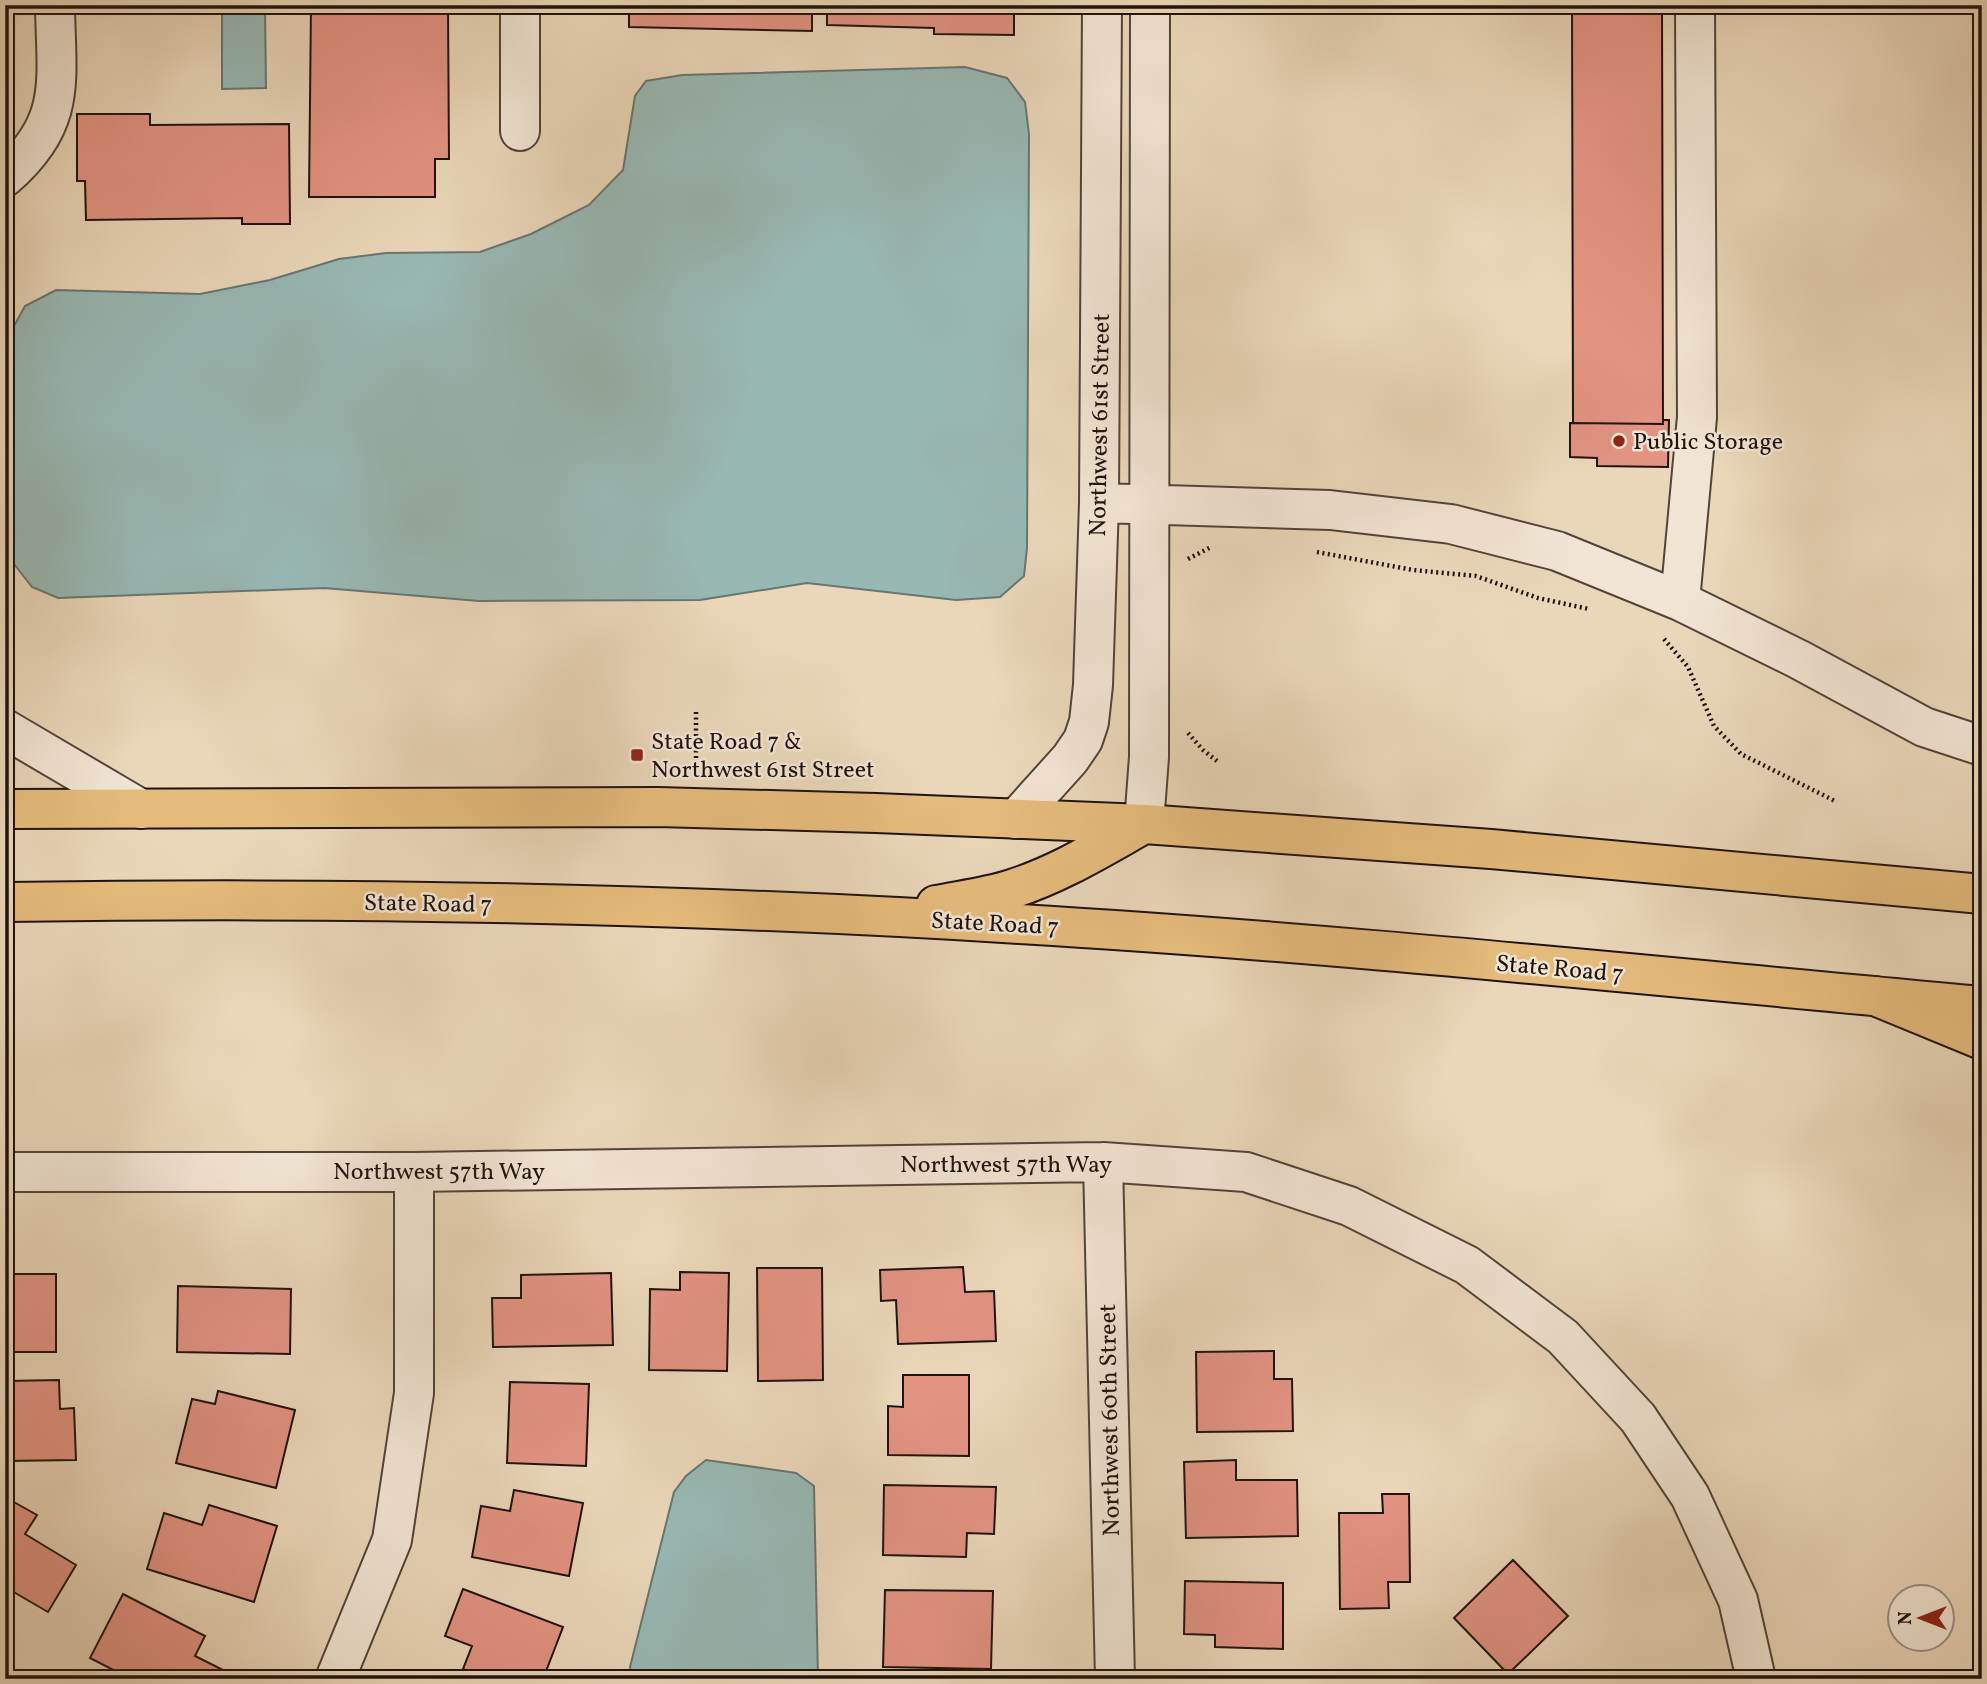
<svg xmlns="http://www.w3.org/2000/svg" width="1987" height="1684" viewBox="0 0 1987 1684" font-family="Vollkorn,serif">
	<rect width="100%" height="100%" fill="#ead6b9"/>
	<filter id="stains"><feTurbulence type="fractalNoise" baseFrequency=".00286" numOctaves="4"/><feColorMatrix values="0 0 0 0 .2 0 0 0 0 .09 0 0 0 0 .02 0 0 0 .5 -.17"/></filter>
	<radialGradient id="worn" r=".72"><stop offset=".6" stop-color="#630" stop-opacity="0"/><stop offset="1" stop-color="#630" stop-opacity=".3"/></radialGradient>
	<path fill="#98b8b4" stroke="#687672" stroke-width="2" d="M 222,5 L 265,5 L 266,88 L 222,89 Z
		M 965,67 L 1007,78 L 1025,102 L 1029,134 L 1027,548 L 1024,576 L 1000,597 L 956,600 L 807,583 L 700,600 L 479,601 L 324,588 L 58,598 L 32,587 L 14,564 L 8,337 L 25,306 L 56,290 L 200,294 L 270,280 L 339,259 L 386,253 L 480,252 L 531,234 L 589,205 L 623,170 L 635,96 L 646,81 L 682,75 Z
		M 706,1460 L 796,1473 L 814,1486 L 818,1679 L 631,1679 L 630,1667 L 674,1492 L 686,1476 Z"/>
	<path fill="#e29382" stroke="#1f130e" stroke-width="2" d="M 311,5 L 448,7 L 449,159 L 435,159 L 435,197 L 309,197 Z
		M 629,5 L 812,5 L 812,31 L 629,27 Z
		M 827,5 L 1014,5 L 1014,35 L 934,34 L 934,28 L 827,25 Z
		M 1572,5 L 1662,5 L 1663,424 L 1573,423 Z
		M 77,114 L 150,114 L 150,125 L 289,124 L 290,224 L 242,224 L 242,218 L 86,220 L 85,181 L 77,181 Z
		M 1663,420 L 1669,420 L 1668,467 L 1597,466 L 1597,458 L 1570,457 L 1570,423 L 1663,424 Z
		M 963,1267 L 965,1292 L 994,1291 L 996,1341 L 898,1344 L 896,1300 L 881,1301 L 880,1270 Z
		M 757,1268 L 822,1268 L 823,1380 L 758,1381 Z
		M 680,1272 L 729,1273 L 727,1371 L 649,1370 L 650,1289 L 680,1290 Z
		M 611,1273 L 613,1345 L 493,1347 L 492,1298 L 521,1298 L 521,1275 Z
		M 5,1274 L 56,1274 L 56,1352 L 5,1352 Z
		M 178,1286 L 291,1289 L 290,1354 L 177,1352 Z
		M 1274,1351 L 1274,1379 L 1292,1379 L 1293,1431 L 1197,1432 L 1196,1352 Z
		M 903,1375 L 969,1375 L 969,1456 L 888,1455 L 888,1406 L 903,1407 Z
		M 59,1380 L 60,1409 L 74,1408 L 76,1460 L 5,1461 L 5,1381 Z
		M 510,1382 L 589,1384 L 586,1466 L 507,1463 Z
		M 218,1391 L 295,1410 L 276,1488 L 176,1463 L 192,1399 L 215,1404 Z
		M 1236,1460 L 1236,1480 L 1297,1480 L 1298,1536 L 1186,1538 L 1184,1462 Z
		M 884,1485 L 996,1487 L 994,1534 L 967,1533 L 966,1557 L 883,1555 Z
		M 514,1490 L 583,1503 L 569,1576 L 472,1557 L 481,1506 L 510,1511 Z
		M 1382,1494 L 1409,1494 L 1410,1582 L 1388,1582 L 1389,1608 L 1340,1609 L 1339,1513 L 1383,1513 Z
		M 5,1497 L 37,1515 L 25,1534 L 76,1565 L 48,1612 L 5,1587 Z
		M 209,1505 L 277,1526 L 254,1602 L 147,1569 L 164,1513 L 202,1525 Z
		M 1513,1560 L 1568,1616 L 1508,1674 L 1454,1618 Z
		M 1185,1581 L 1283,1583 L 1283,1649 L 1215,1647 L 1215,1635 L 1184,1634 Z
		M 463,1589 L 563,1627 L 543,1679 L 488,1679 L 463,1669 L 472,1646 L 445,1636 Z
		M 885,1590 L 993,1591 L 991,1669 L 883,1667 Z
		M 123,1594 L 205,1636 L 195,1656 L 223,1670 L 218,1679 L 131,1679 L 90,1658 Z"/>
	<g fill="none" stroke-linecap="round" stroke-linejoin="round">
		<g stroke="#524439" stroke-width="42">
			<path id="minor" d="M 520,5 L 520,131
				M 5,177 C 68,122 56,81 55,5
				M 1099,503 L 1330,510 L 1451,524 L 1557,551 L 1680,601 L 1798,659 L 1924,727 L 1982,746
				M 1680,601 L 1697,417 L 1695,5
				M 5,729 L 141,809
				M 1016,819 L 1070,759 L 1083,740 L 1089,722 L 1093,685 L 1099,503 L 1102,5
				M 1144,824 L 1149,757 L 1150,5
				M 1103,1162 L 1115,1679
				M 5,1172 L 414,1172 L 1103,1162 L 1246,1172 L 1349,1206 L 1467,1265 L 1563,1337 L 1638,1418 L 1690,1496 L 1738,1600 L 1756,1679
				M 335,1679 L 392,1540 L 414,1393 L 414,1172"/>
		</g>
		<g stroke="#1f130e" stroke-width="42">
			<path id="major" d="M 5,809 L 658,807 L 876,813 L 1144,824 L 1491,849 L 1982,894
				M 5,902 C 343,897 682,903 1020,924 C 1341,943 1661,977 1982,1006
				M 936,905 C 961,900 988,897 1012,889 C 1059,874 1101,848 1144,824"/>
		</g>
		<g stroke="#1f130e" stroke-width="42">
			<path id="highway" d="M 1875,996 L 1982,1040"/>
		</g>
		<path stroke="#1f130e" stroke-width="4.5" stroke-dasharray="2 3.5" stroke-linecap="butt" d="M 1317,552 L 1413,570 L 1476,576 L 1538,598 L 1589,609
			M 1188,559 L 1211,547
			M 1664,639 L 1688,667 L 1714,726 L 1741,754 L 1837,802
			M 1188,733 L 1203,750 L 1217,761
			M 696,769 L 696,711"/>
		<use href="#minor" stroke="#f1e4d2" stroke-width="38"/>
		<use href="#major" stroke="#e5bb7c" stroke-width="38"/>
		<use href="#highway" stroke="#e5bb7c" stroke-width="38"/>
	</g>
	<g fill="#8f2418" stroke="#f1e4d2" stroke-width="2.5">
		<circle cx="1619" cy="441" r="7"/>
		<rect x="630" y="748" width="14" height="14" rx="3.5"/>
	</g>
	<g text-anchor="middle" stroke-width="5" stroke-linejoin="round" paint-order="stroke">
		<g font-size="24" fill="#1f130e" stroke="#f1e4d2">
			<text transform="translate(1099 425) rotate(-89)" y="8">Northwest 61st Street</text>
			<text transform="translate(428 903) rotate(1)" y="8">State Road 7</text>
			<text transform="translate(995 923) rotate(3)" y="8">State Road 7</text>
			<text transform="translate(1560 968) rotate(5)" y="8">State Road 7</text>
			<text x="1006" y="1172">Northwest 57th Way</text>
			<text x="439" y="1179">Northwest 57th Way</text>
			<text transform="translate(1109 1420) rotate(-91)" y="8">Northwest 60th Street</text>
		</g>
		<g font-size="24" fill="#1f130e" stroke="#f1e4d2" text-anchor="start">
			<text x="1633" y="449">Public Storage</text>
			<text x="651" y="749">State Road 7 &amp;<tspan x="651" dy="28">Northwest 61st Street</tspan></text>
		</g>
	</g>
	<rect width="1987" height="1684" fill="none" stroke="#ead6b9" stroke-width="28"/>
	<rect x="7" y="7" width="1973" height="1670" fill="none" stroke="#1f130e" stroke-width="3.5"/>
	<rect x="14" y="14" width="1959" height="1656" fill="none" stroke="#1f130e" stroke-width="2"/>
	<g transform="translate(1921 1618) rotate(270)"><circle r="33" fill="#f1e4d2" stroke="#9d9084" stroke-width="2"/>
	<path d="M0-5L12 26L0 18L-12 26Z" fill="#8f2418"/>
	<text y="-10" font-size="19" font-weight="bold" text-anchor="middle" fill="#1f130e">N</text>
	</g>
	<rect width="100%" height="100%" filter="url(#stains)"/>
	<rect width="100%" height="100%" fill="url(#worn)"/>
</svg>
